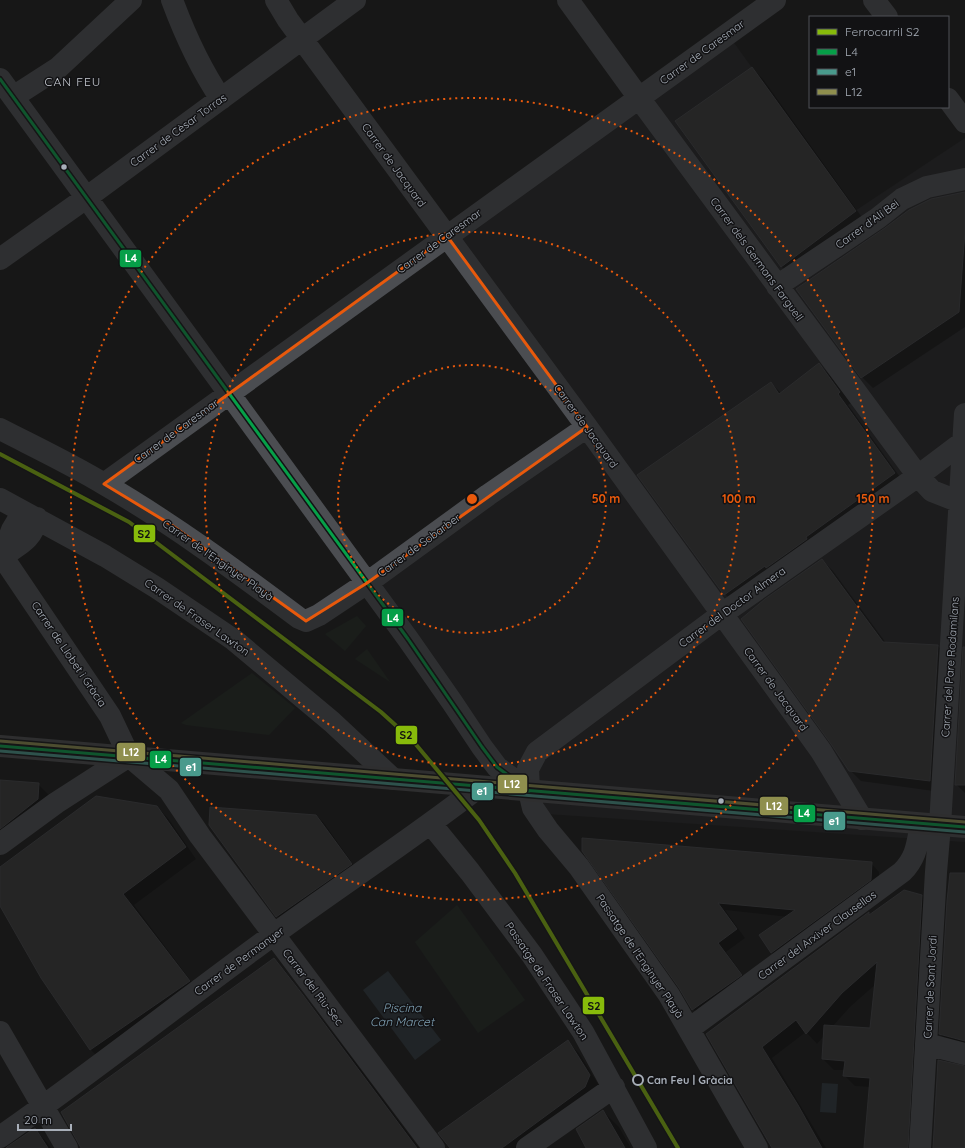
<svg xmlns="http://www.w3.org/2000/svg" width="965" height="1148" viewBox="0 0 965 1148" font-family="Quicksand,sans-serif">
	<rect width="100%" height="100%" fill="#181818"/>
	<path fill="#222224" d="M 732,40 L 855,211 L 965,138 L 965,842 L 532,813 L 370,592 L 595,421 L 458,235 Z"/>
	<path fill="#1d251e" d="M 357,616 L 366,626 L 345,651 L 325,634 Z
		M 367,649 L 390,682 L 355,659 Z
		M 252,673 L 295,708 L 269,735 L 186,725 L 181,723 Z
		M 457,905 L 525,1000 L 478,1033 L 415,942 Z"/>
	<path fill="#2a343a" d="M 388,971 L 441,1040 L 415,1060 L 363,990 Z
		M 822,1083 L 838,1084 L 836,1113 L 820,1112 Z"/>
	<path fill="#0007" fill-rule="evenodd" d="M 752,68 L 763,79 L 866,223 L 793,278 L 782,267 L 676,121 Z
		M 965,194 L 965,327 L 873,388 L 862,377 Z
		M 819,364 L 830,375 L 851,403 L 848,405 L 905,484 L 736,605 L 725,594 L 771,383 L 781,393 Z
		M 822,560 L 833,571 L 886,643 L 938,646 L 949,658 L 941,792 L 861,781 L 850,770 Z
		M 965,642 L 965,793 L 956,784 Z
		M 0,781 L 38,784 L 49,795 L 0,848 Z
		M 157,807 L 168,818 L 196,859 L 134,905 L 200,993 L 102,1061 L 91,1050 L 42,977 L 0,904 L 0,868 Z
		M 316,815 L 324,823 L 358,871 L 284,924 L 277,916 L 210,825 Z
		M 583,851 L 871,863 L 879,872 L 879,888 L 780,961 L 772,953 L 788,917 L 725,910 L 745,938 L 726,952 L 749,983 L 702,1017 L 693,1009 L 680,987 Z
		M 965,874 L 965,1049 L 951,1045 L 940,1034 Z
		M 922,895 L 933,907 L 919,1148 L 865,1148 L 870,1087 L 855,1086 L 844,1075 L 845,1070 L 834,1070 L 823,1059 L 824,1036 L 817,1044 L 806,1032 L 772,1058 L 826,1148 L 773,1148 L 707,1035 L 869,913 L 871,915 ZM 876,984 L 871,1029 L 833,1026 L 850,1007 Z
		M 274,959 L 285,971 L 350,1055 L 419,1148 L 82,1148 Z
		M 568,1042 L 579,1053 L 600,1087 L 528,1148 L 452,1148 Z
		M 603,1111 L 619,1127 L 631,1148 L 587,1148 Z
		M 35,1130 L 46,1141 L 51,1148 L 15,1148 Z"/>
	<path fill="#363637" stroke="#404144" d="M 752,67 L 856,211 L 781,267 L 675,121 Z
		M 965,192 L 965,231 L 959,312 L 861,378 L 796,289 L 885,228 L 909,210 L 931,199 Z
		M 819,363 L 840,392 L 838,394 L 895,473 L 806,537 L 807,539 L 766,568 L 765,566 L 724,595 L 637,475 L 771,382 L 779,394 Z
		M 822,559 L 883,642 L 938,645 L 930,781 L 849,771 L 831,744 L 741,619 L 765,599 Z
		M 963,647 L 965,647 L 965,785 L 955,785 Z
		M 0,780 L 39,783 L 38,799 L 0,829 Z
		M 96,796 L 157,806 L 186,847 L 123,894 L 190,981 L 90,1050 L 41,978 L 0,906 L 0,867 Z
		M 210,807 L 316,815 L 352,864 L 276,917 L 209,825 Z
		M 582,838 L 872,862 L 871,880 L 771,953 L 759,935 L 795,910 L 718,903 L 737,929 L 718,943 L 742,975 L 692,1010 L 679,988 L 582,851 Z
		M 950,873 L 965,873 L 965,1041 L 939,1034 L 947,901 Z
		M 904,890 L 922,895 L 908,1148 L 864,1148 L 870,1078 L 843,1076 L 845,1061 L 822,1059 L 824,1025 L 870,1028 L 877,962 L 842,993 L 806,1034 L 796,1020 L 762,1047 L 798,1105 L 822,1148 L 772,1148 L 706,1034 L 869,912 L 869,915 Z
		M 274,958 L 303,995 L 417,1148 L 81,1148 L 61,1112 Z
		M 568,1040 L 590,1075 L 585,1087 L 502,1148 L 450,1148 L 438,1133 Z
		M 938,1060 L 965,1066 L 965,1148 L 933,1148 Z
		M 603,1110 L 625,1148 L 586,1148 L 576,1129 Z
		M 35,1128 L 48,1148 L 6,1148 L 7,1147 Z"/>
	<g fill="none" stroke-linecap="round" stroke-linejoin="round">
		<path stroke="#4b4d51" stroke-width="22" d="M 172,0 C 185,35 200,68 221,99
			M 276,0 L 288,20 L 587,427 L 821,751 L 862,819
			M 568,0 L 639,98 L 918,476 L 932,491 L 960,502 L 965,502
			M 874,0 L 887,17
			M 0,79 L 408,639 L 452,702 L 482,747 L 497,767 L 529,791
			M 13,97 L 58,68 L 131,0
			M 948,99 L 965,122
			M 0,259 L 86,198 L 355,0
			M 777,286 L 878,218 L 902,199 L 927,187 L 965,179
			M 0,429 C 35,447 71,464 104,484 C 173,524 236,571 299,618 L 306,621 L 319,615 L 367,583 L 488,495 L 587,427
			M 104,484 L 775,0
			M 0,499 L 105,556 L 157,588 L 234,640 L 332,722 L 393,779
			M 2,556 L 110,716 L 129,756 L 169,790 L 200,836 L 434,1148
			M 2,556 L 12,530 L 18,520 L 29,518 L 37,518
			M 0,558 C 17,545 32,542 37,518
			M 431,824 L 470,872 L 532,955 L 583,1032 L 646,1148
			M 0,844 L 56,803 L 129,756
			M 689,1029 L 902,872 C 917,857 917,844 921,824
			M 0,1032 L 67,1148
			M 926,1044 L 965,1054
			M 0,1137 C 93,1072 181,1002 273,935 C 341,885 412,839 479,787
			M 527,1148 L 614,1087
			M 757,1148 L 669,995 L 579,867 L 548,830 L 533,808 L 529,791 L 528,769 L 537,752 L 722,614 L 918,476 L 963,442
			M 920,1148 L 936,872 L 940,825 L 965,414"/>
		<path stroke="#494a4c" stroke-width="22" d="M 0,746 L 965,827"/>
		<g stroke="#121214" stroke-width="6">
			<path id="bus-1" d="M 0,79 L 408,639 L 482,747 L 497,767 L 529,791
				M 0,746 L 965,827"/>
		</g>
		<g stroke="#121214" stroke-width="6">
			<path id="bus-2" d="M 0,751 L 965,832"/>
		</g>
		<g stroke="#121214" stroke-width="6">
			<path id="bus-3" d="M 0,741 L 965,822"/>
		</g>
		<use href="#bus-1" stroke="#069f48" stroke-width="3"/>
		<use href="#bus-2" stroke="#499a8c" stroke-width="3"/>
		<use href="#bus-3" stroke="#8f8f4e" stroke-width="3"/>
		<g stroke="#121214" stroke-width="7">
			<path id="rail-1" d="M 0,454 L 129,522 L 381,712 L 413,741 L 479,820 L 515,873 L 678,1148"/>
		</g>
		<use href="#rail-1" stroke="#88bb0b" stroke-width="4"/>
	</g>
	<path d="M0 0H965V1148H0ZM 447,236 L 587,427 L 367,583 L 306,621 L 170,524 L 104,484 Z" fill="#181818" fill-opacity=".55" fill-rule="evenodd"/>
	<path fill="none" stroke="#e8590c" stroke-width="3" stroke-linejoin="round" d="M 447,236 L 587,427 L 367,583 L 306,621 L 170,524 L 104,484 Z"/>
	<g fill="none" stroke="#e8590c" stroke-width="2" stroke-dasharray="2 4">
		<circle cx="472" cy="499" r="134"/>
		<circle cx="472" cy="499" r="267"/>
		<circle cx="472" cy="499" r="401"/>
	</g>
	<g fill="#a8afb9" stroke="#121214" stroke-width="1.5">
		<circle cx="64" cy="167" r="3.5"/>
		<circle cx="721" cy="801" r="3.5"/>
	</g>
	<circle fill="#121214" stroke="#a8afb9" stroke-width="2" cx="638" cy="1080" r="5"/>
	<g text-anchor="middle" stroke-width="3" stroke-linejoin="round" paint-order="stroke">
		<g font-size="11" fill="#a8afb9" stroke="#121214">
			<text transform="translate(702 52) rotate(-36)" y="4">Carrer de Caresmar</text>
			<text transform="translate(178 130) rotate(-36)" y="4">Carrer de Cèsar Torras</text>
			<text transform="translate(394 165) rotate(54)" y="4">Carrer de Jacquard</text>
			<text transform="translate(867 224) rotate(-36)" y="4">Carrer d'Alí Bei</text>
			<text transform="translate(439 241) rotate(-36)" y="4">Carrer de Caresmar</text>
			<text transform="translate(757 259) rotate(54)" y="4">Carrer dels Germans Farguell</text>
			<text transform="translate(586 426) rotate(54)" y="4">Carrer de Jacquard</text>
			<text transform="translate(176 431) rotate(-36)" y="4">Carrer de Caresmar</text>
			<text transform="translate(419 545) rotate(-36)" y="4">Carrer de Sobarber</text>
			<text transform="translate(218 560) rotate(35)" y="4">Carrer de l'Enginyer Playà</text>
			<text transform="translate(732 607) rotate(-36)" y="4">Carrer del Doctor Almera</text>
			<text transform="translate(197 617) rotate(35)" y="4">Carrer de Fraser Lawton</text>
			<text transform="translate(69 654) rotate(56)" y="4">Carrer de Llobet i Gràcia</text>
			<text transform="translate(950 667) rotate(-86)" y="4">Carrer del Pare Rodamilans</text>
			<text transform="translate(776 689) rotate(54)" y="4">Carrer de Jacquard</text>
			<text transform="translate(817 935) rotate(-36)" y="4">Carrer del Arxiver Clausellas</text>
			<text transform="translate(640 956) rotate(56)" y="4">Passatge de l'Enginyer Playà</text>
			<text transform="translate(239 961) rotate(-36)" y="4">Carrer de Permanyer</text>
			<text transform="translate(547 981) rotate(56)" y="4">Passatge de Fraser Lawton</text>
			<text transform="translate(313 987) rotate(53)" y="4">Carrer del Riu-Sec</text>
			<text transform="translate(930 987) rotate(-87)" y="4">Carrer de Sant Jordi</text>
		</g>
		<g font-size="11" font-weight="bold" fill="#a8afb9" stroke="#121214" text-anchor="start">
			<text x="647" y="1084">Can Feu | Gràcia</text>
		</g>
		<g font-size="12" letter-spacing="1" fill="#caced5" stroke="#121214">
			<text x="73" y="86">CAN FEU</text>
		</g>
		<g font-size="12" font-style="italic" fill="#7fa1b4" stroke="#121214">
			<text x="402" y="1012">Piscina<tspan x="402" dy="14">Can Marcet</tspan></text>
		</g>
	</g>
	<circle cx="472" cy="499" r="6" fill="#e8590c" stroke="#121214" stroke-width="2"/>
	<g font-size="12" text-anchor="middle" font-weight="bold" fill="#e8590c" stroke="#121214" stroke-width="3" stroke-linejoin="round" paint-order="stroke">
		<text x="606" y="503">50 m</text>
		<text x="739" y="503">100 m</text>
		<text x="873" y="503">150 m</text>
	</g>
	<g stroke="#121214" stroke-width="1.5">
		<rect x="119" y="249" width="23" height="19" rx="4" fill="#069f48"/>
		<rect x="133" y="524" width="23" height="19" rx="4" fill="#88bb0b"/>
		<rect x="381" y="608" width="23" height="19" rx="4" fill="#069f48"/>
		<rect x="395" y="725" width="23" height="20" rx="4" fill="#88bb0b"/>
		<rect x="116" y="742" width="30" height="20" rx="4" fill="#8f8f4e"/>
		<rect x="149" y="750" width="23" height="19" rx="4" fill="#069f48"/>
		<rect x="179" y="757" width="23" height="20" rx="4" fill="#499a8c"/>
		<rect x="497" y="774" width="31" height="20" rx="4" fill="#8f8f4e"/>
		<rect x="471" y="782" width="23" height="19" rx="4" fill="#499a8c"/>
		<rect x="759" y="796" width="30" height="20" rx="4" fill="#8f8f4e"/>
		<rect x="793" y="804" width="23" height="19" rx="4" fill="#069f48"/>
		<rect x="823" y="811" width="23" height="20" rx="4" fill="#499a8c"/>
		<rect x="582" y="996" width="23" height="19" rx="4" fill="#88bb0b"/>
	</g>
	<g font-size="11" text-anchor="middle" font-weight="bold" fill="#fff">
		<text x="131" y="262">L4</text>
		<text x="393" y="622">L4</text>
		<text x="131" y="756">L12</text>
		<text x="161" y="763">L4</text>
		<text x="191" y="771">e1</text>
		<text x="512" y="788">L12</text>
		<text x="482" y="795">e1</text>
		<text x="774" y="810">L12</text>
		<text x="804" y="817">L4</text>
		<text x="834" y="825">e1</text>
	</g>
	<g font-size="11" text-anchor="middle" font-weight="bold" fill="#111">
		<text x="144" y="538">S2</text>
		<text x="406" y="739">S2</text>
		<text x="594" y="1010">S2</text>
	</g>
	<rect x="809" y="16" width="140" height="92" fill="#121214" stroke="#4e5156"/>
	<rect x="817" y="29" width="20" height="6" fill="#88bb0b" stroke="#4e5156"/>
	<text x="845" y="36" font-size="12" fill="#a8afb9">Ferrocarril S2</text>
	<rect x="817" y="49" width="20" height="6" fill="#069f48" stroke="#4e5156"/>
	<text x="845" y="56" font-size="12" fill="#a8afb9">L4</text>
	<rect x="817" y="69" width="20" height="6" fill="#499a8c" stroke="#4e5156"/>
	<text x="845" y="76" font-size="12" fill="#a8afb9">e1</text>
	<rect x="817" y="89" width="20" height="6" fill="#8f8f4e" stroke="#4e5156"/>
	<text x="845" y="96" font-size="12" fill="#a8afb9">L12</text>
	<path d="M18 1124v6h53v-6" fill="none" stroke="#a8afb9" stroke-width="2"/>
	<text x="24" y="1124" font-size="12" fill="#a8afb9" stroke="#121214" stroke-width="3" paint-order="stroke">20 m</text>
</svg>
